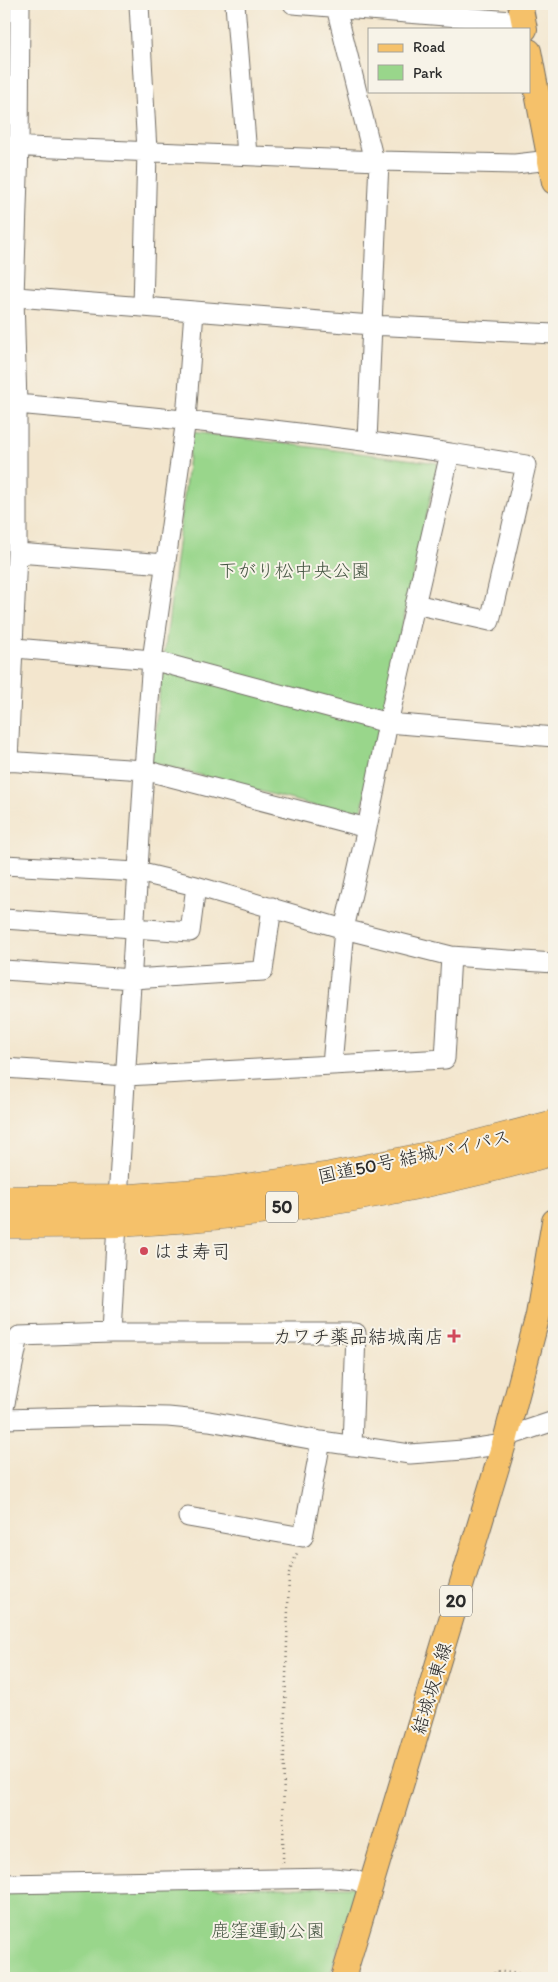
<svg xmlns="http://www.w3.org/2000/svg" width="558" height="1982" viewBox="0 0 558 1982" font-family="Itim,'Klee One',sans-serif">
	<rect width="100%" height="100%" fill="#f7f3e8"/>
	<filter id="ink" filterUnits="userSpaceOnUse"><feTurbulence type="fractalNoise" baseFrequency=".02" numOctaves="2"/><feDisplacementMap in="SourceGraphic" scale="10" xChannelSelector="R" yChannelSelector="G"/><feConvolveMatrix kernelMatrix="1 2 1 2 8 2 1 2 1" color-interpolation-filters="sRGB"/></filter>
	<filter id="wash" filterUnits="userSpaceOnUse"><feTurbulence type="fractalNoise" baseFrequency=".0096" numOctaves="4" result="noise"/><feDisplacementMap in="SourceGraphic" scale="20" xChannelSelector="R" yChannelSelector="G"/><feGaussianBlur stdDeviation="1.12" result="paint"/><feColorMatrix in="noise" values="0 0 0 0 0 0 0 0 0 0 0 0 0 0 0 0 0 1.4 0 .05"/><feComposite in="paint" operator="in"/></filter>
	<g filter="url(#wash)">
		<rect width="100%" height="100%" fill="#f3e6ce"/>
		<path fill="#99d68b" stroke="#62805b" d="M 192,432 L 438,463 L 360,818 L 151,762 Z
			M 357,1887 L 329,1978 L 4,1978 L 4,1888 Z"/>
	</g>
	<g filter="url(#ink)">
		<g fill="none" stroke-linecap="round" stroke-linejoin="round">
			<g stroke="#716c64" stroke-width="21">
				<path id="minor" d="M 139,4 L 147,151 L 143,307
					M 235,4 L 247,155
					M 293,4 L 381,11
					M 380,4 L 381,11 L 524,22
					M 336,7 L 374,161
					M 4,146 L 379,161 L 515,164 L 550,160
					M 4,296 L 371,325 L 554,334
					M 17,404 C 162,417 306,432 450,453 L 388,723 L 367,828 L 344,929 L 332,1065
					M 367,441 L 379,161
					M 17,553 L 166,564
					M 415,604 L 490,621 L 526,465 L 450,453
					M 4,647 L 152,660 L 388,723 L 554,737
					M 4,761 L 144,770 L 367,828
					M 8,762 L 17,553 L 17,404 L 14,297 L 19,147 L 20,4
					M 4,865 L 138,872 L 196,886 L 344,929 L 451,956 L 554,963
					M 4,919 L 190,932 L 196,886
					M 4,970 L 132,979 L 263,971 L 272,907
					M 4,1068 L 126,1076 L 445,1059 L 451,956
					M 118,1199 L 144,770 L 152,660 L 186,419 L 194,311
					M 111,1333 L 117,1223
					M 4,1408 L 19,1336 L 111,1333 L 356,1333 L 352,1446
					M 4,1419 L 117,1416 L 168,1417 L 209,1421 L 321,1441 L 410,1454 L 463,1450 L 504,1444
					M 506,1437 L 554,1421
					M 188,1517 L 303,1537 L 321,1441
					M 4,1884 L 333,1878 L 355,1880 L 371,1887"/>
			</g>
			<g stroke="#716c64" stroke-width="26">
				<path id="major" d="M 520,4 L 525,29
					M 529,51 L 554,182
					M 343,1978 L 506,1437 L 538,1315 L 554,1221"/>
			</g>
			<g stroke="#716c64" stroke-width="29">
				<path id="highway" d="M 4,1200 L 118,1199 L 222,1191 L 330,1176 L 447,1152 L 554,1124
					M 4,1224 C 42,1224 80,1224 117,1223 C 264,1216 413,1192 554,1151"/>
			</g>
			<path stroke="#716c64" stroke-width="2.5" stroke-dasharray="1 4" stroke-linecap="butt" d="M 283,1863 L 284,1746 L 289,1573 L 297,1553
				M 493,1978 L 495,1971 L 554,1978"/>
			<use href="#minor" stroke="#fff" stroke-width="19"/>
			<use href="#major" stroke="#f5c16b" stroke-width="24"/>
			<use href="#highway" stroke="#f5c16b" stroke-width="28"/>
		</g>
	</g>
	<g fill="#d1495b" stroke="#f7f3e8" stroke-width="2">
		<circle cx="144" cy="1251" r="5"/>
		<path d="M451.5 1328.5h5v5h5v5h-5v5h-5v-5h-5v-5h5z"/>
	</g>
	<g text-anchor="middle" stroke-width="4" stroke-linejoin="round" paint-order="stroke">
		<g fill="#f7f3e8" stroke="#686764" stroke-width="1">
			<rect x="266" y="1191.5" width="32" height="31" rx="4"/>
			<rect x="440" y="1585.5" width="32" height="31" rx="4"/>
		</g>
		<g font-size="18" font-weight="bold" fill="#2b2b2b">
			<text x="282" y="1213">50</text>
			<text x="456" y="1607">20</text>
		</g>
		<g font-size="19" fill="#465643" stroke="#f7f3e8">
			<text x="294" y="577">下がり松中央公園</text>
			<text x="268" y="1937">鹿窪運動公園</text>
		</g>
		<g font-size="19" fill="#2b2b2b" stroke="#f7f3e8">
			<text transform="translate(414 1156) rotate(-12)" y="7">国道50号 結城バイパス</text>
			<text transform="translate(431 1688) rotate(-73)" y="7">結城坂東線</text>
		</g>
		<g font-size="19" fill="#2b2b2b" stroke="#f7f3e8" text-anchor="start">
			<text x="154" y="1258">はま寿司</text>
			<text x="444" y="1343" text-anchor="end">カワチ薬品結城南店</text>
		</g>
	</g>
	<rect width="558" height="1982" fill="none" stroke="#f7f3e8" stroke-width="20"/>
	<rect x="368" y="28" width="162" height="65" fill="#f7f3e8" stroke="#a5a39c"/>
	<rect x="378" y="44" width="25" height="8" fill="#f5c16b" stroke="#a5a39c"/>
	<text x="413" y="52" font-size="15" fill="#2b2b2b">Road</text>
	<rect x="378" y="65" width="25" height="15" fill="#99d68b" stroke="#a5a39c"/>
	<text x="413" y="78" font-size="15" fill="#2b2b2b">Park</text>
</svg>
